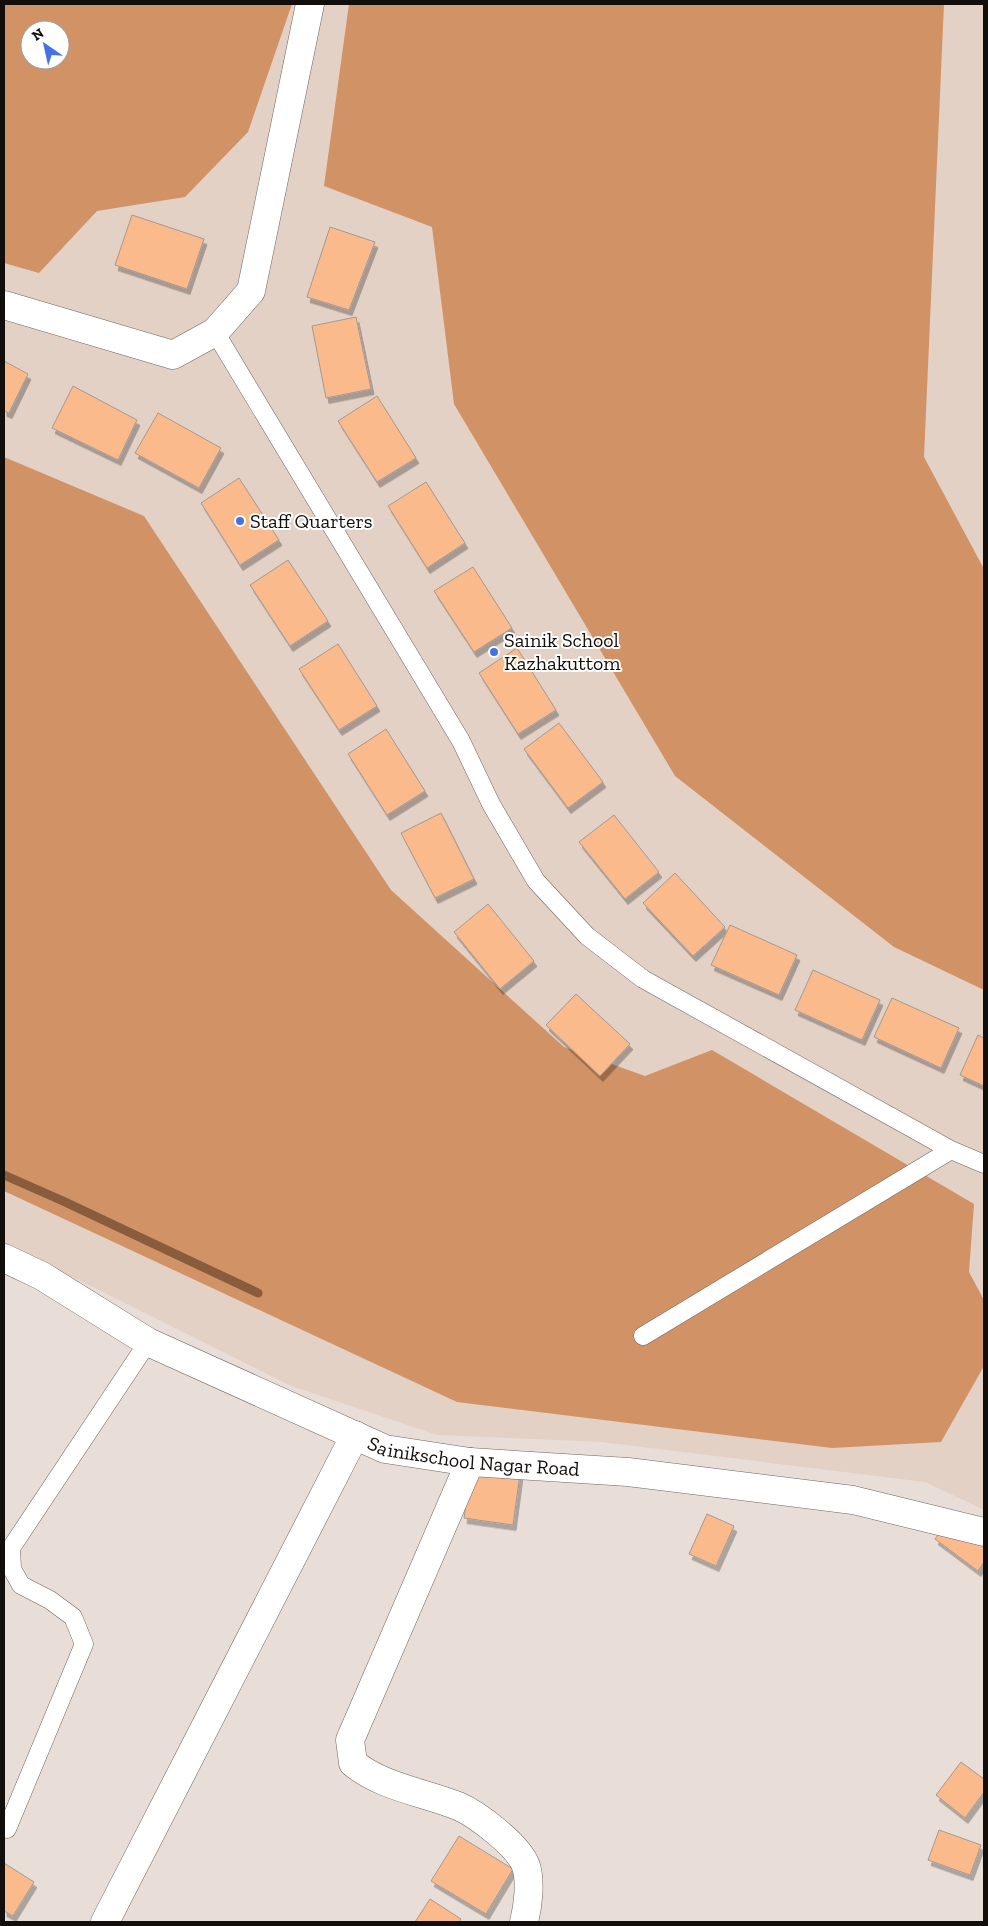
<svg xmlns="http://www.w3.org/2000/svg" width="988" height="1926" viewBox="0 0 988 1926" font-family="'Zilla Slab',serif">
	<defs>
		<filter id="shadow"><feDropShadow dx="3" dy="5.5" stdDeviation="0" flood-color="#0004"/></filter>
	</defs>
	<rect width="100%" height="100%" fill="#e9ded7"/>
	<path fill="#e3d1c6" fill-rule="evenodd" d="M 4,4 L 984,4 L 984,1510 L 925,1482 L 601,1442 L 437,1435 L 291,1386 L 4,1243 ZM 30,30 L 60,30 L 60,60 L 30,60 Z"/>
	<path fill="#d19266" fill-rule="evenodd" d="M 4,4 L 292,4 L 248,132 L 185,197 L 97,211 L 39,273 L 4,263 ZM 30,30 L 60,30 L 60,60 L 30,60 Z
		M 349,4 L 944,4 L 924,457 L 984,569 L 984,990 L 894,947 L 675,776 L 454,404 L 432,227 L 324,186 Z
		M 4,457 L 144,516 L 391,890 L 564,1047 L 645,1076 L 712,1050 L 974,1204 L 969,1272 L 984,1300 L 984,1366 L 941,1442 L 832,1448 L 457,1402 L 4,1191 Z"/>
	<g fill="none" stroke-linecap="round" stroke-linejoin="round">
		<path stroke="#885c3c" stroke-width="9" d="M 4,1175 L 63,1201 L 258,1293"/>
	</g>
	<path fill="#fbba8c" stroke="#a39992" filter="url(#shadow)" d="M 132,215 L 204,239 L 187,289 L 115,265 Z
		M 330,227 L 375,242 L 349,310 L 307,297 Z
		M 356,317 L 371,389 L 326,398 L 312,326 Z
		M 4,361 L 28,374 L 9,413 L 4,411 Z
		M 73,386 L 137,420 L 118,460 L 52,428 Z
		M 377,396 L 416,458 L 377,482 L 338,421 Z
		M 158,413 L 221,448 L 199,488 L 135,453 Z
		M 239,478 L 279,540 L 240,565 L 201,503 Z
		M 426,482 L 465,543 L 427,568 L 388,506 Z
		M 288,560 L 328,621 L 290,646 L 250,585 Z
		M 473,567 L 512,628 L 474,652 L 434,591 Z
		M 338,644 L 377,706 L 339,730 L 299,669 Z
		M 517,648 L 556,710 L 518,734 L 479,673 Z
		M 559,723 L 603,782 L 568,808 L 524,749 Z
		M 386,729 L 425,791 L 387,815 L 348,754 Z
		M 441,813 L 474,879 L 435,898 L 401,833 Z
		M 614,815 L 659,872 L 625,899 L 579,842 Z
		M 675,873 L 725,927 L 693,956 L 643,903 Z
		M 488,904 L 534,961 L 500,989 L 454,932 Z
		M 730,925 L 797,955 L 779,995 L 711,965 Z
		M 813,970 L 880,1000 L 862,1040 L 795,1010 Z
		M 576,994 L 630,1044 L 600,1076 L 546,1025 Z
		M 892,998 L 959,1028 L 941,1068 L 874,1037 Z
		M 978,1035 L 984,1038 L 984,1086 L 960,1075 Z
		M 471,1466 L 520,1473 L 513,1525 L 464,1518 Z
		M 955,1512 L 984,1533 L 984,1562 L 978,1571 L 935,1539 Z
		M 707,1514 L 734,1526 L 716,1566 L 689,1554 Z
		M 961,1762 L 984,1779 L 984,1792 L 965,1818 L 936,1795 Z
		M 939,1830 L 981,1845 L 970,1875 L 928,1860 Z
		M 459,1836 L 513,1869 L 486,1914 L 431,1881 Z
		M 4,1863 L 34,1882 L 13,1916 L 4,1911 Z
		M 430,1899 L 461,1919 L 459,1922 L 415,1922 Z"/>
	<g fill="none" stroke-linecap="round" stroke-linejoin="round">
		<g stroke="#6e655f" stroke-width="19">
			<path id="service" d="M 215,332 L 461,741 L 491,804 L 536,881 L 587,936 L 643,979 L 951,1150 L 984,1164
				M 643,1336 L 951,1150
				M 7,1829 L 84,1644 L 73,1617 L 50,1600 L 21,1585 L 12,1569 L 11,1548 L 148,1342"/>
		</g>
		<g stroke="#6e655f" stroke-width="29">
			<g id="minor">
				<path d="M 4,305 L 173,355 L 215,332 L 251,291 L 310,4"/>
				<path id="s1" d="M 4,1258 L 42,1276 L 148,1342 L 385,1449 L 470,1462 L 628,1472 L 853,1500 L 984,1532"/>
				<path d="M 470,1462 L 350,1740 L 353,1763 C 382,1787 423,1792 458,1806 C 477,1814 519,1846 526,1866 C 531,1882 528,1906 524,1922"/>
				<path d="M 105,1922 L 355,1435"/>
			</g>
		</g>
		<use href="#service" stroke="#fff" stroke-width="18"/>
		<use href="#minor" stroke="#fff" stroke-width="28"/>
	</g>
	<g fill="#4770e3" stroke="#fff" stroke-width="2">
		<circle cx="240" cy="521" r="5"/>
		<circle cx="494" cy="652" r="5"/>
	</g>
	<g text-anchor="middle" stroke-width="4" stroke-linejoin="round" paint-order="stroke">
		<g font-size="20" fill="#120e0c" stroke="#fff" text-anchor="start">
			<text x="250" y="528">Staff Quarters</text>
			<text x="504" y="647">Sainik School<tspan x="504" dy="23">Kazhakuttom</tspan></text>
		</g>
		<g font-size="20" fill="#120e0c" stroke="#fff">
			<text dy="7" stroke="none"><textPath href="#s1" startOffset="516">Sainikschool Nagar Road</textPath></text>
		</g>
	</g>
	<rect width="988" height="1926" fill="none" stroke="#120e0c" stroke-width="10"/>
	<g transform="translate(45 45) rotate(326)"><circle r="24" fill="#ffffff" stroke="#a09f9e"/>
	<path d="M0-4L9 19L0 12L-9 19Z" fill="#4770e3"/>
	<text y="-8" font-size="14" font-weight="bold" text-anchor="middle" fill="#120e0c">N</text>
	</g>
</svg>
